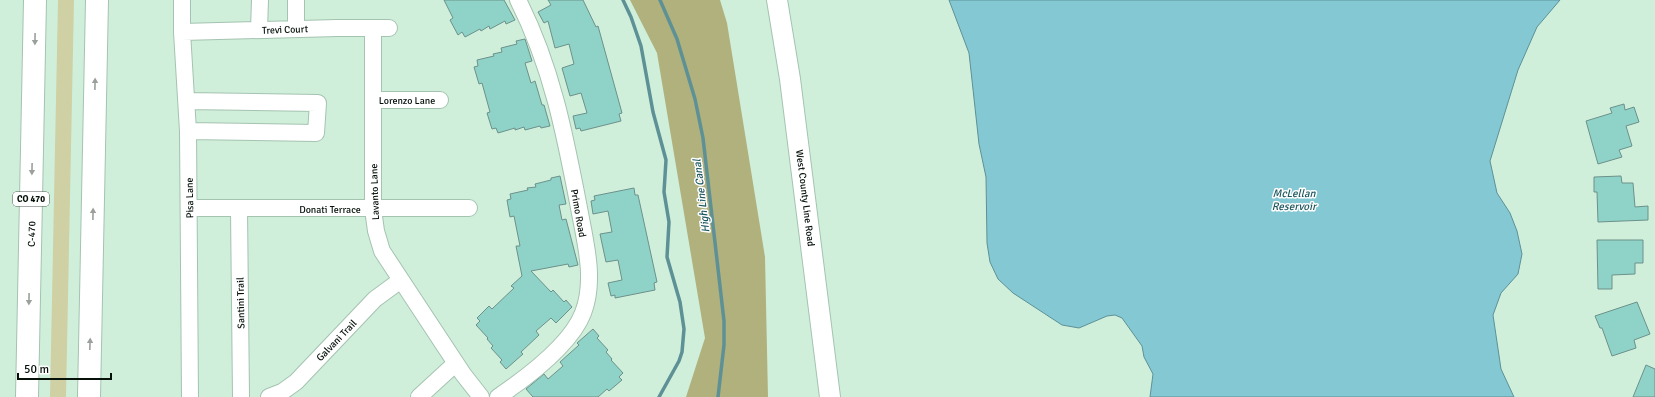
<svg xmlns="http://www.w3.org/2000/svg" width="1655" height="397" viewBox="0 0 1655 397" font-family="Signika,sans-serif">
	<rect width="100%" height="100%" fill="#cfefdb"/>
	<path fill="#cfd1a4" d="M 58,0 L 74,0 L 66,397 L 50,397 Z"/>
	<path fill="#b0b17d" d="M 630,0 L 720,0 L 727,23 L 765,257 L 768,397 L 686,397 L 705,338 L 657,53 Z"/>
	<path fill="#83c8d2" stroke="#5e9196" d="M 949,0 L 1560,0 L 1537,27 L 1518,70 L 1490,161 L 1497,193 L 1510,213 L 1517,231 L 1522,254 L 1518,274 L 1501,293 L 1493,315 L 1501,369 L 1514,397 L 1150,397 L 1153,374 L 1144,357 L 1142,346 L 1122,318 L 1115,315 L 1107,316 L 1079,328 L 1062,325 L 1013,293 L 998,279 L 990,262 L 987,243 L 986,177 L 979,144 L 969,53 Z"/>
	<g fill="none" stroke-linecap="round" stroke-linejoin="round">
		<path stroke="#5e9196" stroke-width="3.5" d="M 623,0 L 631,17 L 641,46 L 653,112 L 666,160 L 664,192 L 669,222 L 667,257 L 680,302 L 684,329 L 682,352 L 679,361 L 659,397
			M 660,0 L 677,39 L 695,99 L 703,138 L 724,321 L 724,345 L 718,397"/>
	</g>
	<path fill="#8fd3c8" stroke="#6c918a" d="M 444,0 L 504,0 L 515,20 L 506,24 L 505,21 L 490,29 L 489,26 L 481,31 L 480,29 L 465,37 L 462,32 L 458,35 L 450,20 L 453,18 Z
		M 548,0 L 583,0 L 596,27 L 598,26 L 622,113 L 619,114 L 621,121 L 581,131 L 580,128 L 576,129 L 573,116 L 587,113 L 581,93 L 570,96 L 562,68 L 574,64 L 569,44 L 555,48 L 548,21 L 544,23 L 538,12 L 551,5 Z
		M 525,39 L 532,61 L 525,63 L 531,83 L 535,81 L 542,105 L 544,105 L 550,126 L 541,128 L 540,126 L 525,130 L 524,127 L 515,130 L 515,128 L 498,133 L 496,128 L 492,129 L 487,113 L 490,112 L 482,83 L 479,84 L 474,67 L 478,66 L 477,60 L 494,56 L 493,54 L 502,52 L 501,48 L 517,44 L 516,41 Z
		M 1624,104 L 1625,110 L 1634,107 L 1639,122 L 1626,126 L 1632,146 L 1619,150 L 1622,157 L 1598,164 L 1586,121 L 1612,113 L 1610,108 Z
		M 560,176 L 566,204 L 559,205 L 562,220 L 566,219 L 578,265 L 569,267 L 568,264 L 531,271 L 551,292 L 553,290 L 564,302 L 566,300 L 572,307 L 556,323 L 551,318 L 536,331 L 539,335 L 521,352 L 523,354 L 506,369 L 500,362 L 502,360 L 491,348 L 493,346 L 487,339 L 488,338 L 476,325 L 480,321 L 477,318 L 489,306 L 492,309 L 514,288 L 511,286 L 522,276 L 516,246 L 520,246 L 514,216 L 510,217 L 507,200 L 511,199 L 510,194 L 528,190 L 527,188 L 536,187 L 535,184 L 551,180 L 551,178 Z
		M 1621,176 L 1622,183 L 1633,183 L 1635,207 L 1648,206 L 1648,220 L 1598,222 L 1597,192 L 1594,192 L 1594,177 Z
		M 634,188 L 635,195 L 638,195 L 657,282 L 654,283 L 655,290 L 615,298 L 615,295 L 611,296 L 608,283 L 622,280 L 618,260 L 606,262 L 600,234 L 612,232 L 608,211 L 593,214 L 591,201 L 595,200 L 594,196 Z
		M 1597,240 L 1643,240 L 1643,263 L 1635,263 L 1635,274 L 1612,275 L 1612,289 L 1598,289 Z
		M 1637,302 L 1650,334 L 1634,340 L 1636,348 L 1612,356 L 1602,328 L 1600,328 L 1595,316 Z
		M 593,329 L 599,336 L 597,338 L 608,350 L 606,352 L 612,359 L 611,360 L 623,373 L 619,377 L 622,380 L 609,391 L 607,389 L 598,397 L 533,397 L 526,389 L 544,374 L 548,379 L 563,366 L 560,362 L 579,345 L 577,343 Z
		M 1646,365 L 1655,369 L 1655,397 L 1633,397 Z"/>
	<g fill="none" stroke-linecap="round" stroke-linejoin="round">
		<g stroke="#a4c3b0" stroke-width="18">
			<path id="minor" d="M 182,0 L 182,32 L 188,131 L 190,397
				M 296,0 L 296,29
				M 373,28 L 373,209 L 376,231 L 382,251 L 463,374 L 481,397
				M 259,30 L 260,0
				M 182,32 L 337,28 L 389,28
				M 373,100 L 440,100
				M 187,101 L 318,103 L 316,133 L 188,131
				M 190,208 L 469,208
				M 239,209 L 241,397
				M 269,397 L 282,392 L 296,382 L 375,299 L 401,280
				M 419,397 L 456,363
				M 498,397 C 526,378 571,344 583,313 C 596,280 585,241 579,208 C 565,135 552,67 518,0"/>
		</g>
		<g stroke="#a4c3b0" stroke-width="22">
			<path id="major" d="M 777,0 L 790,79 L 830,397"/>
		</g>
		<g stroke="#a4c3b0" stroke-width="24">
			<path id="highway" d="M 27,397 L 35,0
				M 89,397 L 97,0"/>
		</g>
		<use href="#minor" stroke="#fff" stroke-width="16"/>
		<use href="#major" stroke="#fff" stroke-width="20"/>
		<use href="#highway" stroke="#fff" stroke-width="22"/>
	</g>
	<defs><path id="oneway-solid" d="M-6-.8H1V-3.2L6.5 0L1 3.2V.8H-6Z"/></defs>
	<g fill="#9ba09d">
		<use href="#oneway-solid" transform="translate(35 39) rotate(91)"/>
		<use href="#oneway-solid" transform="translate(95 84) rotate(-89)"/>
		<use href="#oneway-solid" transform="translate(32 169) rotate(91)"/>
		<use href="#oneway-solid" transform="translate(93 214) rotate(-89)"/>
		<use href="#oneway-solid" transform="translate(29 299) rotate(91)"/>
		<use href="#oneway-solid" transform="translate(90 344) rotate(-88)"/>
	</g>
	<g text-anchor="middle" stroke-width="3" stroke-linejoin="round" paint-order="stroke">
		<rect fill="#fff" stroke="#515854" stroke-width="1" x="13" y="192" width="36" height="14" rx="3"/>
		<g font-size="9" font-weight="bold" fill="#06110a">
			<text x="31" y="202">CO 470</text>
		</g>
		<g font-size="10" fill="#06110a" stroke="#fff">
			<text transform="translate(285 29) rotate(-2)" y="4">Trevi Court</text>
			<text x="407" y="104">Lorenzo Lane</text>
			<text transform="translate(374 192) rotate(-92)" y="4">Lavanto Lane</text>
			<text transform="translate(189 198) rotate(-91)" y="4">Pisa Lane</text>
			<text transform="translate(806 198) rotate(83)" y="4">West County Line Road</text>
			<text x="330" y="213">Donati Terrace</text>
			<text transform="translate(579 213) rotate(80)" y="4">Primo Road</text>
			<text transform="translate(31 234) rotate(-89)" y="4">C-470</text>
			<text transform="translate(240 303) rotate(-91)" y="4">Santini Trail</text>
			<text transform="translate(336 340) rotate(-46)" y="4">Galvani Trail</text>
		</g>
		<g font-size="11" font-style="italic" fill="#1d575f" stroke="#fff">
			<text x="1294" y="197">McLellan<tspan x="1294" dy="13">Reservoir</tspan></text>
			<text transform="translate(701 196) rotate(-97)" y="4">High Line Canal</text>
		</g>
	</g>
	<path d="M18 373v6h93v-6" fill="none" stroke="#06110a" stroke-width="2"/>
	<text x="24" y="373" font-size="12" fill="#06110a" stroke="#ffffff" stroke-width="3" paint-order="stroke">50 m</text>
</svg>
